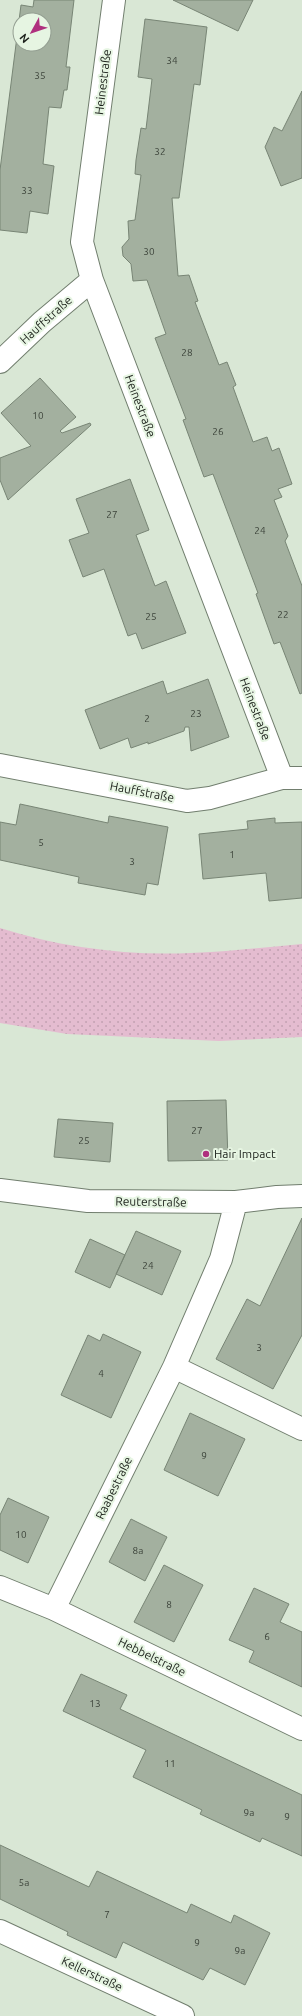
<svg xmlns="http://www.w3.org/2000/svg" width="302" height="2016" viewBox="0 0 302 2016" font-family="Ubuntu,sans-serif">
	<defs>
		<pattern id="grass-dots" width="8" height="8" patternUnits="userSpaceOnUse"><rect width="8" height="8" fill="#e4bcd0"/><path d="M2 2h.1M6 6h.1" fill="none" stroke="#c3a1b2" stroke-width="1.8" stroke-linecap="round"/></pattern>
	</defs>
	<rect width="100%" height="100%" fill="#d9e7d5"/>
	<path fill="url(#grass-dots)" d="M 0,928 C 59,947 127,956 190,953 C 227,952 265,947 302,944 L 302,1037 L 219,1041 L 67,1034 L 0,1023 Z"/>
	<path fill="#a3b09f" stroke="#788575" fill-rule="evenodd" d="M 34,0 L 74,0 L 66,67 L 70,67 L 67,90 L 64,90 L 61,108 L 49,107 L 43,164 L 54,166 L 48,214 L 30,211 L 27,233 L 0,230 L 0,170 L 21,5 L 33,7 ZM 20,20 L 44,20 L 44,44 L 20,44 Z
		M 173,0 L 253,0 L 238,31 Z
		M 145,19 L 207,27 L 200,85 L 194,84 L 179,198 L 172,198 L 178,276 L 189,275 L 198,301 L 195,302 L 219,365 L 227,362 L 236,385 L 233,387 L 253,442 L 267,437 L 272,451 L 279,448 L 292,484 L 278,489 L 282,497 L 274,500 L 288,536 L 285,541 L 302,586 L 302,693 L 300,694 L 280,642 L 274,644 L 256,594 L 258,593 L 213,474 L 204,477 L 183,420 L 186,419 L 155,338 L 166,334 L 147,280 L 133,281 L 131,264 L 123,256 L 122,247 L 129,239 L 128,221 L 135,220 L 141,175 L 135,174 L 136,160 L 141,128 L 146,129 L 152,79 L 138,77 Z
		M 302,91 L 302,178 L 281,186 L 265,147 L 274,127 L 282,131 Z
		M 40,378 L 76,417 L 60,431 L 62,433 L 90,423 L 91,425 L 8,500 L 0,480 L 0,458 L 31,446 L 1,413 Z
		M 130,479 L 149,530 L 136,535 L 155,586 L 166,581 L 186,633 L 142,649 L 136,633 L 128,636 L 104,569 L 83,577 L 69,540 L 89,533 L 76,499 Z
		M 208,679 L 229,737 L 191,751 L 189,727 L 185,727 L 184,731 L 148,744 L 148,742 L 131,748 L 128,738 L 100,749 L 85,710 L 163,681 L 167,694 Z
		M 20,804 L 108,823 L 109,816 L 168,827 L 158,885 L 147,883 L 145,895 L 78,883 L 79,877 L 0,860 L 0,822 L 16,825 Z
		M 275,818 L 275,823 L 302,822 L 302,898 L 269,901 L 266,873 L 203,879 L 199,834 L 248,829 L 247,821 Z
		M 226,1100 L 228,1160 L 168,1161 L 167,1101 Z
		M 58,1119 L 113,1123 L 110,1162 L 54,1157 Z
		M 302,1218 L 302,1335 L 273,1389 L 216,1359 L 247,1299 L 260,1306 Z
		M 136,1231 L 181,1251 L 162,1295 L 116,1274 Z
		M 90,1239 L 125,1255 L 110,1288 L 75,1272 Z
		M 103,1334 L 141,1352 L 111,1418 L 61,1395 L 88,1335 L 100,1341 Z
		M 190,1413 L 245,1439 L 218,1496 L 164,1470 Z
		M 8,1498 L 49,1517 L 28,1563 L 0,1550 L 0,1515 Z
		M 131,1519 L 167,1537 L 145,1581 L 109,1562 Z
		M 164,1565 L 203,1585 L 174,1642 L 134,1622 Z
		M 254,1588 L 289,1604 L 280,1622 L 302,1632 L 302,1687 L 249,1662 L 254,1651 L 229,1640 Z
		M 81,1674 L 127,1695 L 120,1709 L 302,1795 L 302,1856 L 262,1838 L 260,1842 L 200,1814 L 202,1810 L 133,1777 L 146,1750 L 63,1711 Z
		M 0,1845 L 89,1887 L 97,1871 L 187,1913 L 191,1904 L 231,1923 L 234,1915 L 270,1933 L 245,1985 L 210,1968 L 203,1980 L 123,1942 L 116,1958 L 67,1935 L 68,1932 L 0,1899 Z"/>
	<g fill="none" stroke-linecap="round" stroke-linejoin="round">
		<g stroke="#717e6e" stroke-width="24">
			<path id="street" d="M 114,0 L 82,242 L 92,280 L 282,778 L 302,778
				M 0,362 L 42,322 L 92,280
				M 0,765 L 187,801 L 210,798 L 282,778
				M 0,1190 L 88,1201 L 236,1202 L 277,1197 L 302,1196
				M 174,1367 L 302,1429
				M 0,1587 L 54,1609 L 302,1729
				M 54,1609 L 174,1367 L 221,1259 L 236,1202
				M 0,1931 L 183,2016"/>
		</g>
		<use href="#street" stroke="#fff" stroke-width="22"/>
	</g>
	<circle fill="#af307e" stroke="#e6f5e2" stroke-width="1.5" cx="206" cy="1154" r="4"/>
	<g text-anchor="middle" stroke-width="4" stroke-linejoin="round" paint-order="stroke">
		<g font-size="10" fill="#3c433a">
			<text x="172" y="64">34</text>
			<text x="40" y="79">35</text>
			<text x="160" y="155">32</text>
			<text x="27" y="194">33</text>
			<text x="149" y="255">30</text>
			<text x="187" y="356">28</text>
			<text x="38" y="419">10</text>
			<text x="218" y="435">26</text>
			<text x="112" y="518">27</text>
			<text x="260" y="534">24</text>
			<text x="283" y="618">22</text>
			<text x="151" y="620">25</text>
			<text x="196" y="717">23</text>
			<text x="147" y="722">2</text>
			<text x="41" y="846">5</text>
			<text x="232" y="858">1</text>
			<text x="132" y="865">3</text>
			<text x="197" y="1134">27</text>
			<text x="84" y="1144">25</text>
			<text x="148" y="1269">24</text>
			<text x="259" y="1351">3</text>
			<text x="101" y="1377">4</text>
			<text x="204" y="1459">9</text>
			<text x="21" y="1538">10</text>
			<text x="138" y="1554">8a</text>
			<text x="169" y="1608">8</text>
			<text x="267" y="1640">6</text>
			<text x="95" y="1707">13</text>
			<text x="170" y="1767">11</text>
			<text x="249" y="1816">9a</text>
			<text x="287" y="1820">9</text>
			<text x="24" y="1886">5a</text>
			<text x="107" y="1918">7</text>
			<text x="197" y="1946">9</text>
			<text x="240" y="1954">9a</text>
		</g>
		<g font-size="12" fill="#1a1f19" stroke="#e6f5e2">
			<text transform="translate(103 82) rotate(-83)" y="4">Heinestraße</text>
			<text transform="translate(46 320) rotate(-42)" y="4">Hauffstraße</text>
			<text transform="translate(140 406) rotate(69)" y="4">Heinestraße</text>
			<text transform="translate(255 709) rotate(69)" y="4">Heinestraße</text>
			<text transform="translate(142 792) rotate(11)" y="4">Hauffstraße</text>
			<text transform="translate(151 1202) rotate(1)" y="4">Reuterstraße</text>
			<text transform="translate(114 1488) rotate(-64)" y="4">Raabestraße</text>
			<text transform="translate(152 1657) rotate(26)" y="4">Hebbelstraße</text>
			<text transform="translate(92 1974) rotate(25)" y="4">Kellerstraße</text>
		</g>
		<g font-size="12" fill="#1a1f19" stroke="#e6f5e2" text-anchor="start">
			<text x="214" y="1158">Hair Impact</text>
		</g>
	</g>
	<g transform="translate(32 32) rotate(230)"><circle r="19" fill="#e6f5e2" stroke="#949f92"/>
	<path d="M0-3L7 15L0 10L-7 15Z" fill="#af307e"/>
	<text y="-6" font-size="11" font-weight="bold" text-anchor="middle" fill="#1a1f19">N</text>
	</g>
</svg>
